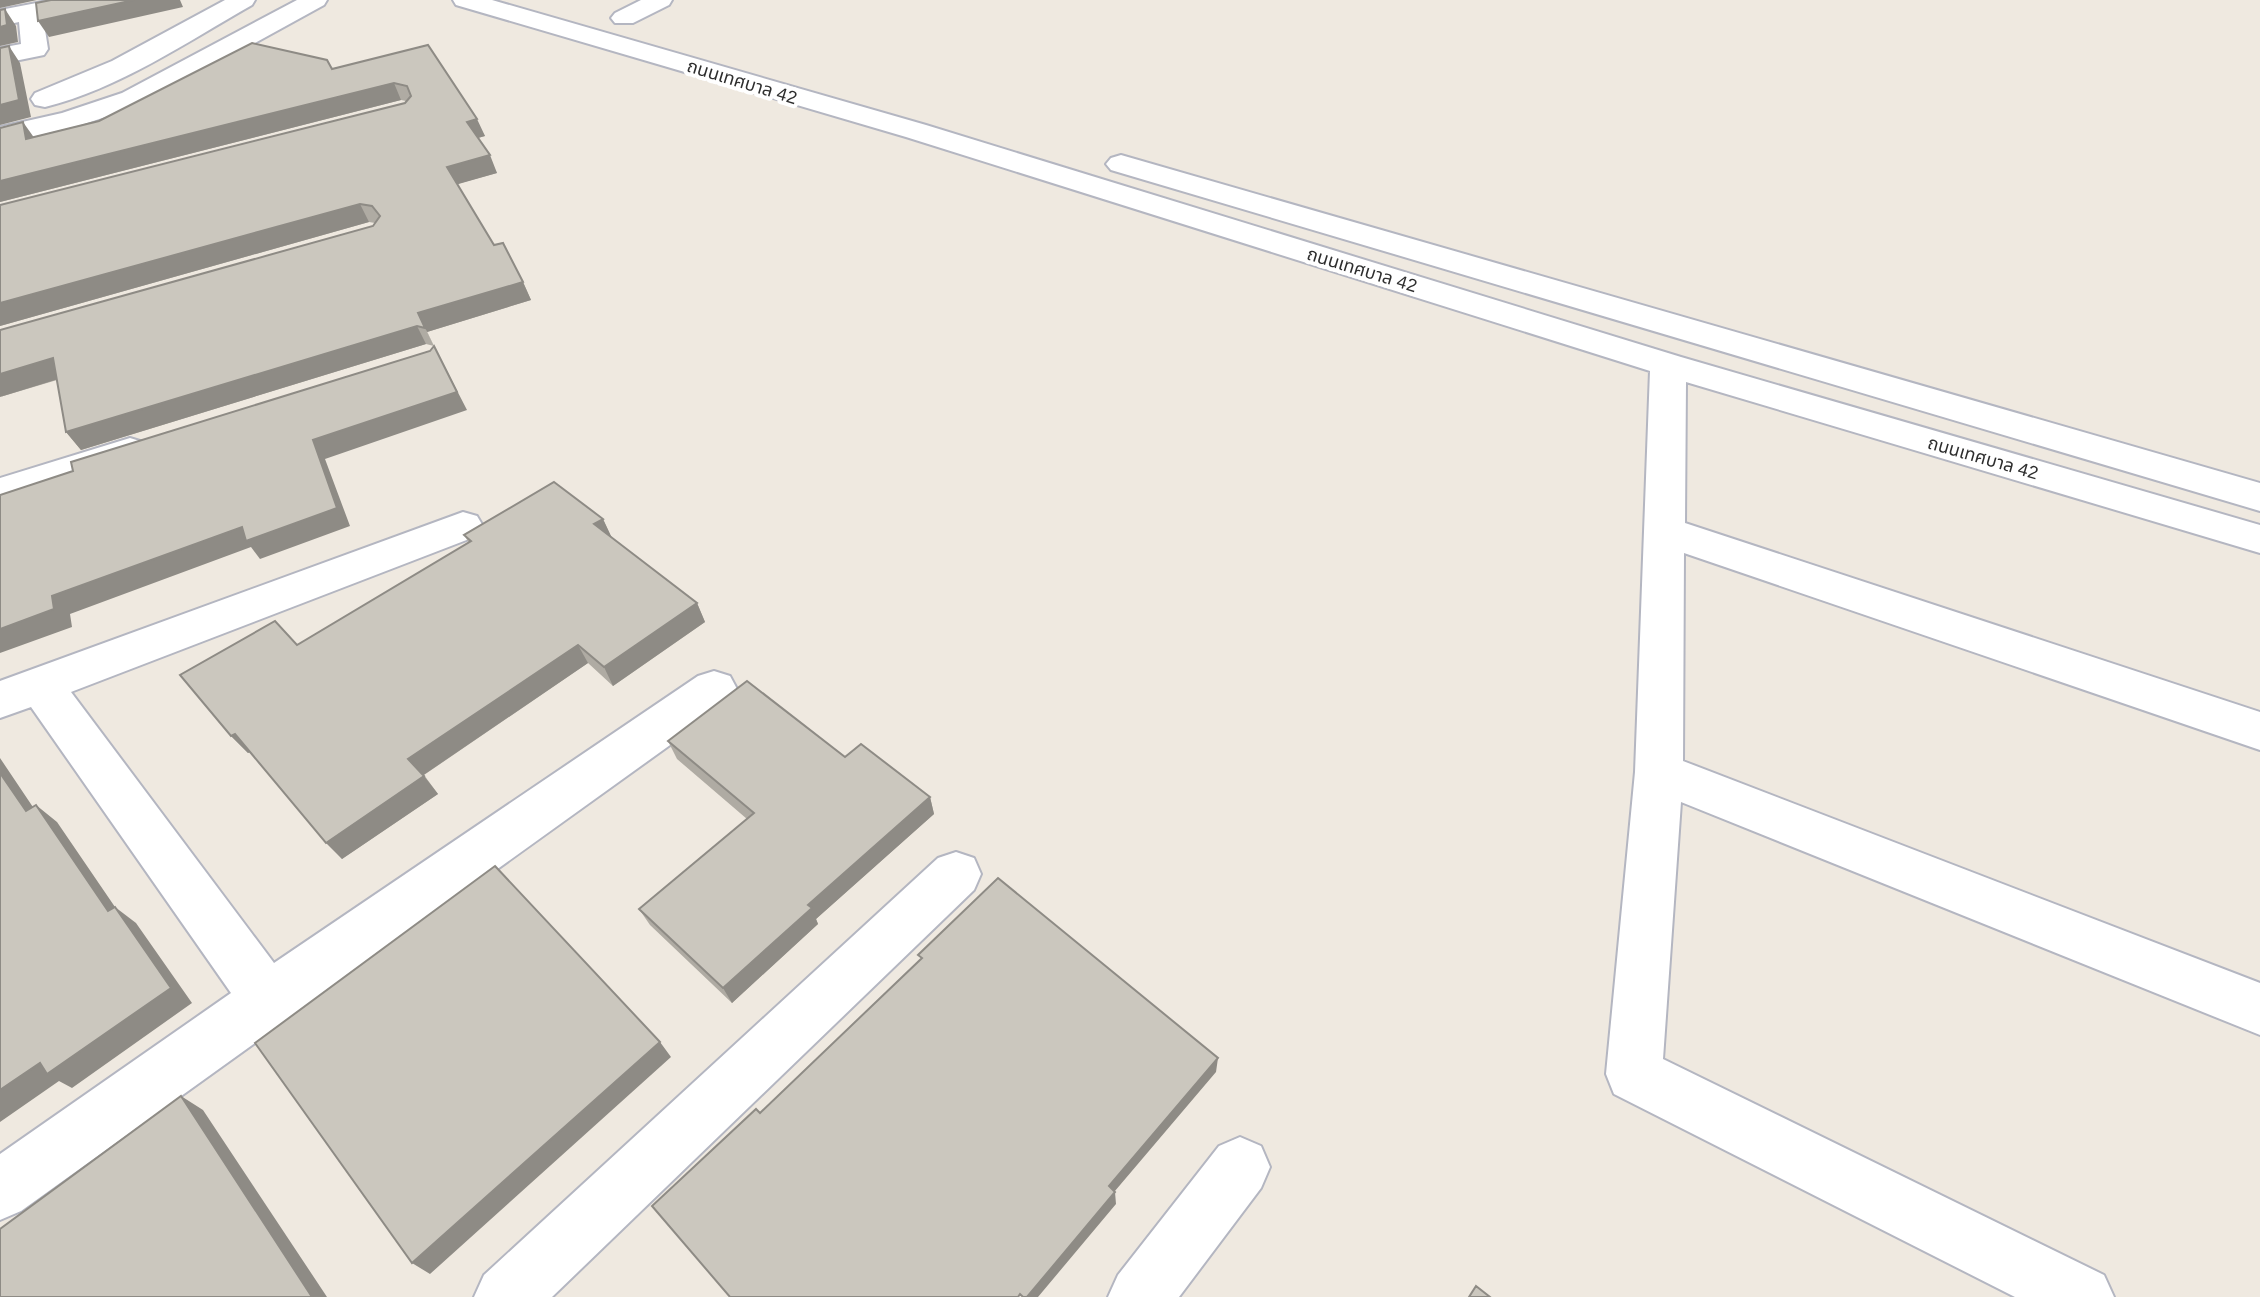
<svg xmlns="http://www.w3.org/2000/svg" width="2260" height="1297" viewBox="0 0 2260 1297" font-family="Helvetica,'Noto Sans Thai',sans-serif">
	<rect width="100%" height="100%" fill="#efe9e0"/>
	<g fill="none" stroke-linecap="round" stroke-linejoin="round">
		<g stroke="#b4b6c1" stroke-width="4">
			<path id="minor" d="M 52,0 L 101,0 L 98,5 L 43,17 L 48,49 L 44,55 L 0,64 L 0,48 L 21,44 L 19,22 L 0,26 L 0,10 Z
				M 225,0 L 255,0 L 252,5 C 187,42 118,89 45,107 L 35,105 L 31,99 L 35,93 L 112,61 Z
				M 297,0 L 327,0 L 324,5 L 142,105 L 81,125 L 0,145 L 0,127 L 62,113 L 122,93 Z
				M 453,0 L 492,0 L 926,125 L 1681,357 L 2260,525 L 2260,553 L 1686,382 L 1685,523 L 2260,712 L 2260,750 L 1684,553 L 1683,761 L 2260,983 L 2260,1035 L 1681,802 L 1663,1059 L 2104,1275 L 2114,1297 L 2015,1297 L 1614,1094 L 1606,1074 L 1635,772 L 1650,371 L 906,137 L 456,5 Z
				M 641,0 L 672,0 L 669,5 L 633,23 L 615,23 L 611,18 L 615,13 Z
				M 1121,155 L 2260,483 L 2260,511 L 1111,170 L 1106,164 L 1111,158 Z
				M 130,438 L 143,442 L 149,451 L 143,460 L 0,505 L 0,478 Z
				M 463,512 L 477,516 L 483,526 L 477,536 L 71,692 L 274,963 L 698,676 L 714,671 L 730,676 L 737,689 L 730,702 L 21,1211 L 0,1220 L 0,1154 L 231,993 L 31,707 L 0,718 L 0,681 Z
				M 956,852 L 974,858 L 981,874 L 974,890 L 552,1297 L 474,1297 L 484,1275 L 938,858 Z
				M 1240,1137 L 1261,1146 L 1270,1167 L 1261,1188 L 1179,1297 L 1108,1297 L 1118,1275 L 1219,1146 Z"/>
		</g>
		<use href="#minor" fill="#fff" fill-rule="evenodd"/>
	</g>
	<path fill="#afaba3" d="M 428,45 L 485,136 L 478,138 L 497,173 L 457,184 L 494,245 L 523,282 L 531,300 L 427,332 L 434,346 L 426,344 L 81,450 L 66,432 L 57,380 L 0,397 L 373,226 L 375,223 L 369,222 L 0,326 L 0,205 L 405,103 L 406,101 L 401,100 L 0,202 L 0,128 L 33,137 L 332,69 Z
		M 603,519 L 611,537 L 697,603 L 705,622 L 613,686 L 588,663 L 424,775 L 438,794 L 342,859 L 250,752 L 248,753 L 231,736 L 297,645 L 469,543 L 464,535 Z
		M 668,741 L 845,757 L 930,797 L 934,814 L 816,919 L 818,924 L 732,1003 L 650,925 L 639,909 L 747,819 L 677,759 Z"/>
	<path fill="#8e8b85" d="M 0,0 L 37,0 L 0,8 Z
		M 134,0 L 180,0 L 183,7 L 49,37 L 38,21 Z
		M 5,9 L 16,26 L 18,42 L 0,46 L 0,27 Z
		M 9,46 L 20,63 L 31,117 L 0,125 L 0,105 Z
		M 394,83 L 401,100 L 0,202 L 0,181 Z
		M 477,119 L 485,136 L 474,139 L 467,122 Z
		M 23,122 L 35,139 L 26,139 Z
		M 490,155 L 497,173 L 455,185 L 447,167 Z
		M 360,204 L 369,222 L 0,326 L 0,303 Z
		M 523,282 L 531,300 L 427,332 L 434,346 L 418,313 Z
		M 417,326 L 426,344 L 81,450 L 66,432 Z
		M 434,346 L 467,410 L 325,459 L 350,526 L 260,559 L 251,547 L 70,614 L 72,627 L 0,653 L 0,629 L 52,596 L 313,440 L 457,392 Z
		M 53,358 L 68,376 L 0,397 L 0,374 Z
		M 603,519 L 612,538 L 594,524 Z
		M 697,603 L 705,622 L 613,686 L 604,667 Z
		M 578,645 L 588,663 L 422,776 L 408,759 Z
		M 235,734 L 252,751 L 248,753 L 231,736 Z
		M 0,758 L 47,828 L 26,811 L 0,773 Z
		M 424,776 L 438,794 L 342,859 L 326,843 Z
		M 930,797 L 934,814 L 816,919 L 818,924 L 732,1003 L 723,988 L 808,905 Z
		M 36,805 L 57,822 L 115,907 L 136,923 L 192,1003 L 72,1088 L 59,1081 L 0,1122 L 0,1090 L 108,911 Z
		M 660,1042 L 671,1057 L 430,1274 L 412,1263 Z
		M 1218,1058 L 1216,1072 L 1109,1198 L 1109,1186 Z
		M 181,1096 L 203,1110 L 327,1297 L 312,1297 Z
		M 1115,1192 L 1116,1204 L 1038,1297 L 1027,1297 Z"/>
	<path fill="#cbc7be" stroke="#8e8b85" stroke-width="2" d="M 51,0 L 134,0 L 38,21 L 36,3 Z
		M 5,9 L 7,25 L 0,27 L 0,10 Z
		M 252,43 L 327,60 L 332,69 L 428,45 L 477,119 L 467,122 L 490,155 L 447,167 L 494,245 L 503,243 L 523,282 L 418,313 L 425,328 L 417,326 L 66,432 L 53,358 L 0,374 L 0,330 L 373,226 L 380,216 L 372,206 L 360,204 L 0,303 L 0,205 L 405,103 L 411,96 L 407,86 L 394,83 L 0,181 L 0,128 L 23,122 L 26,139 L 99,121 Z
		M 9,46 L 19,100 L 0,105 L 0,48 Z
		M 434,346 L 457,392 L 313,440 L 337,508 L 246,541 L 242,527 L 52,596 L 54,609 L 0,629 L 0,495 L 73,471 L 71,462 L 430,351 Z
		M 554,482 L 603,519 L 594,524 L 697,603 L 604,667 L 578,645 L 408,759 L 424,776 L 326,843 L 235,734 L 231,736 L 180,675 L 275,621 L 297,645 L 471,541 L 464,535 Z
		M 747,681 L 845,757 L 861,744 L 930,797 L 808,905 L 812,908 L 723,988 L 639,909 L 754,813 L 668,741 Z
		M 0,773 L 26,811 L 36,805 L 108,911 L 115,907 L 171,988 L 47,1074 L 40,1063 L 0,1090 Z
		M 495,866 L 660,1042 L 412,1263 L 255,1043 Z
		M 998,878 L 1218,1058 L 1109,1186 L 1115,1192 L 1027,1297 L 1023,1297 L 1020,1294 L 1018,1297 L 730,1297 L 652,1206 L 756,1109 L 760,1113 L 922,958 L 918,955 Z
		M 181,1096 L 312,1297 L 0,1297 L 0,1229 Z
		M 1476,1286 L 1490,1297 L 1469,1297 Z"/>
	<g text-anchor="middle" stroke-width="8" stroke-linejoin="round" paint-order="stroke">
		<g font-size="18" fill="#2e2e2e" stroke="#fff">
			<text transform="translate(742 82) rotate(17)" y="6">ถนนเทศบาล 42</text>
			<text transform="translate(1362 270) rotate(17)" y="6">ถนนเทศบาล 42</text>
			<text transform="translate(1983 458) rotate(16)" y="6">ถนนเทศบาล 42</text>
		</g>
	</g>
</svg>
